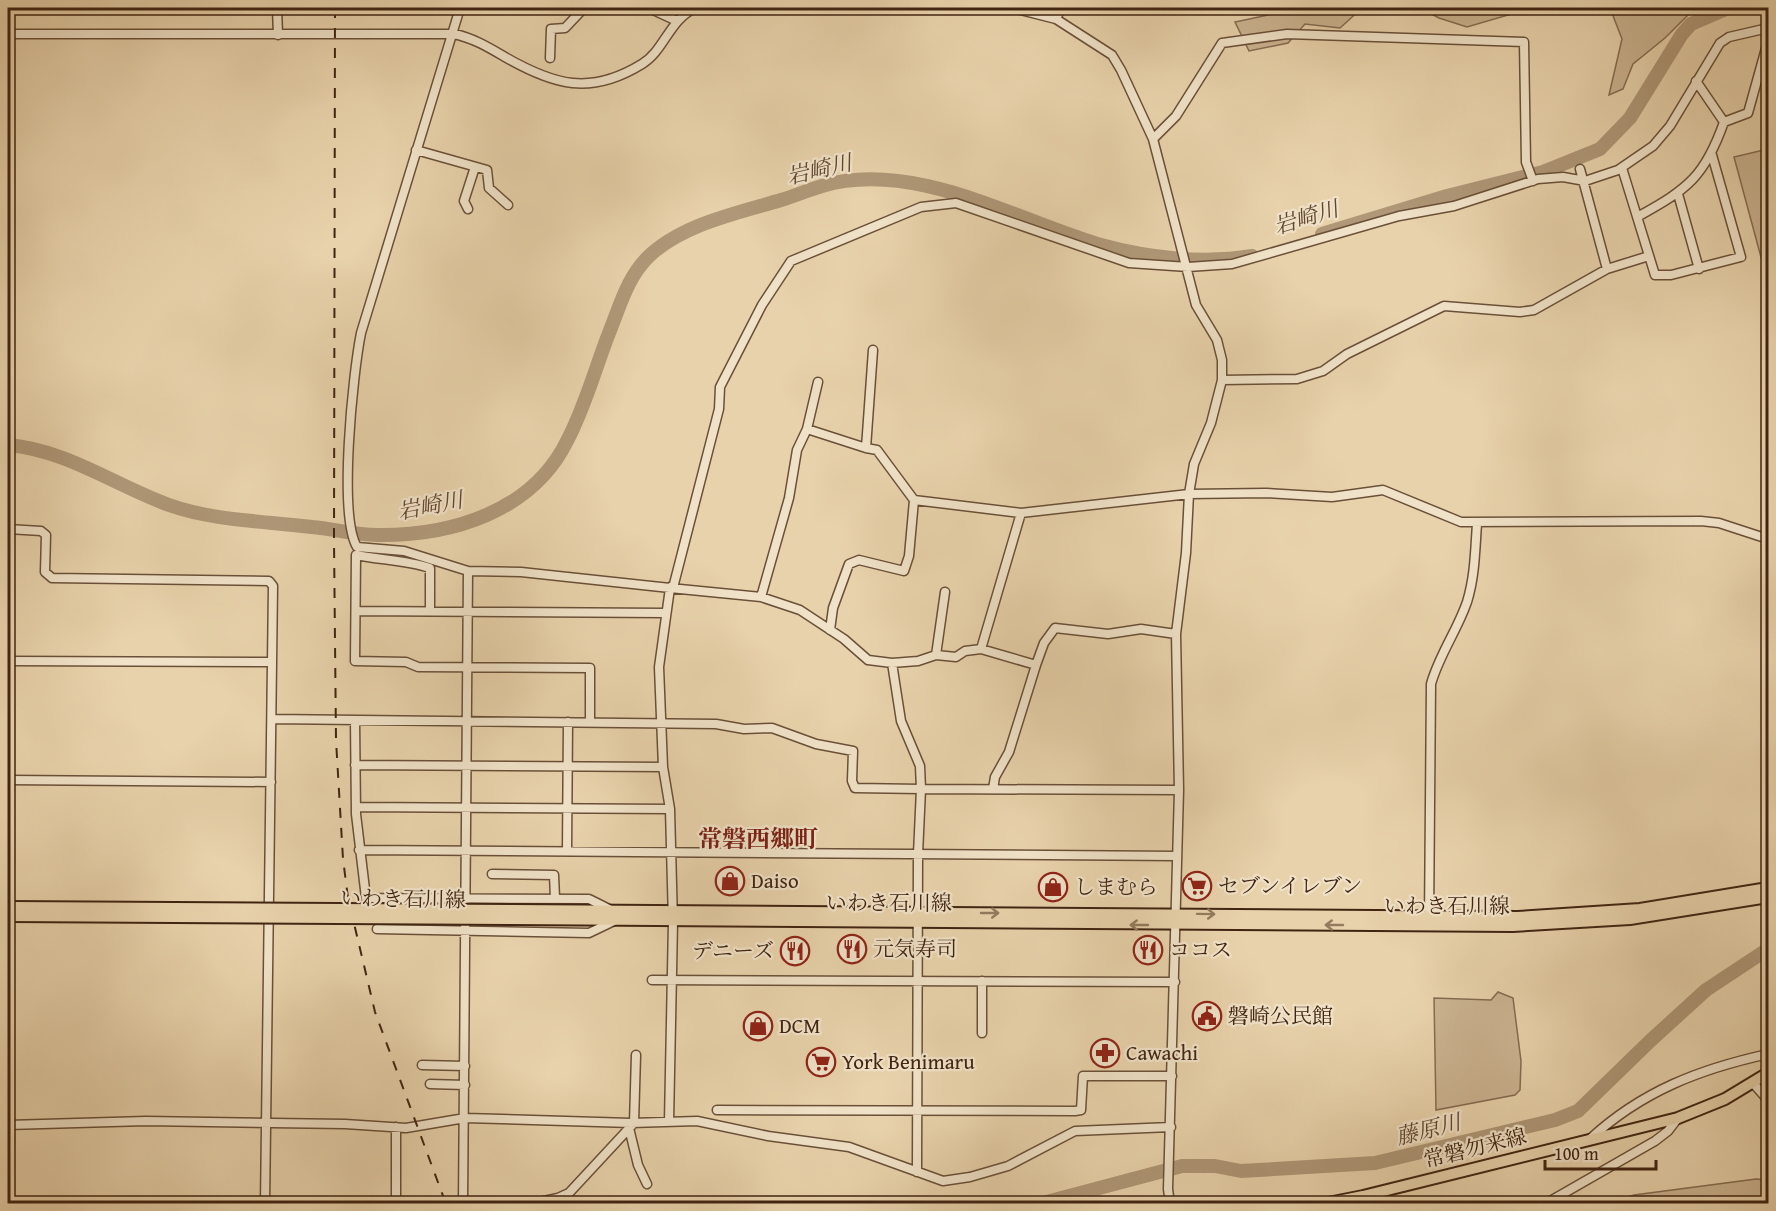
<svg xmlns="http://www.w3.org/2000/svg" width="1776" height="1211" viewBox="0 0 1776 1211" font-family="'Gentium Book Plus','Noto Serif JP',serif">
	<rect width="100%" height="100%" fill="#e8d2ab"/>
	<filter id="stains"><feTurbulence type="fractalNoise" baseFrequency=".00333" numOctaves="4"/><feColorMatrix values="0 0 0 0 .2 0 0 0 0 .09 0 0 0 0 .02 0 0 0 .5 -.17"/></filter>
	<radialGradient id="worn" r=".72"><stop offset=".6" stop-color="#630" stop-opacity="0"/><stop offset="1" stop-color="#630" stop-opacity=".3"/></radialGradient>
	<path fill="#cbb491" stroke="#866c52" stroke-width="1.5" d="M 1276,8 L 1362,8 L 1340,28 L 1305,24 L 1288,43 L 1249,51 L 1235,22 L 1268,15 Z
		M 1420,8 L 1532,8 L 1467,27 L 1439,18 Z
		M 1610,8 L 1695,8 L 1665,38 L 1633,64 L 1623,89 L 1609,95 L 1622,39 Z
		M 1768,149 L 1768,273 L 1765,272 L 1734,157 Z
		M 1498,992 L 1513,998 L 1521,1061 L 1520,1090 L 1515,1095 L 1436,1110 L 1434,998 L 1491,1000 Z
		M 1756,1179 L 1768,1180 L 1768,1203 L 1612,1203 L 1634,1195 Z"/>
	<g fill="none" stroke-linecap="round" stroke-linejoin="round">
		<path stroke="#af9777" stroke-width="14" d="M 1322,234 L 1447,196 L 1543,172 L 1600,149 L 1630,118 L 1682,34 L 1691,24 L 1728,8
			M 8,445 C 67,450 114,485 169,505 C 214,521 265,521 312,527 C 334,529 355,535 377,535 C 451,536 532,512 567,441 C 585,407 595,369 609,333 C 620,306 627,278 648,257 C 682,224 738,213 781,200 C 795,196 808,190 822,186 C 913,159 1016,220 1101,245 C 1148,258 1204,264 1252,256
			M 761,1204 L 771,1204
			M 1039,1204 L 1182,1166 L 1215,1166 L 1241,1171 L 1375,1163 L 1555,1120 L 1578,1111 L 1650,1041 L 1706,990 L 1768,949"/>
		<g stroke="#6a5038" stroke-width="11">
			<path id="minor" d="M 277,8 L 278,35
				M 460,8 L 361,333 C 353,373 338,515 357,547 L 404,551 L 468,571 L 521,572 L 670,588 L 659,667 L 663,767 L 670,809 L 673,922 L 669,1122
				M 649,8 L 677,21
				M 1013,8 L 1056,19 L 1112,55 L 1121,70 L 1153,139 L 1196,305 L 1217,340 L 1222,360 L 1222,380 L 1211,423 L 1194,464 L 1189,494 L 1186,553 L 1176,634 L 1179,790 L 1168,1189 L 1170,1204
				M 1056,19 L 1061,8
				M 8,34 L 454,34 C 473,38 488,47 505,57 C 554,85 590,96 642,64 C 664,51 669,20 695,8
				M 550,58 L 551,29 L 565,28 L 584,8
				M 1696,81 L 1724,122 L 1748,113 L 1768,41
				M 1153,139 L 1176,116 L 1222,43 L 1287,34 L 1524,42 L 1526,162 L 1533,181
				M 416,150 L 487,170 L 489,188 L 508,205
				M 1622,168 L 1655,275 L 1671,275 L 1741,257 L 1712,155
				M 1580,169 L 1607,269
				M 1678,194 L 1699,269
				M 468,209 L 464,201 L 475,167
				M 1639,216 C 1688,189 1705,176 1724,122
				M 1222,380 L 1297,379 L 1323,371 L 1347,354 L 1444,306 L 1520,312 L 1534,310 L 1607,269 L 1649,256
				M 807,429 L 866,448 L 873,350
				M 866,448 L 877,450 L 914,500 L 1021,513 L 1189,494 L 1266,493 L 1332,497 L 1383,490 L 1461,522 L 1701,521 L 1719,523 L 1768,539
				M 8,529 L 41,531 L 46,535 L 45,572 L 52,578 L 269,581 L 273,586 L 265,1204
				M 945,592 L 936,655 L 918,661 L 892,663 L 868,660 L 844,639 L 800,610 L 761,597 L 670,588 L 674,584 L 719,409 L 720,387 L 762,305 L 791,261 L 921,207 L 956,203 L 1129,263 L 1188,267 L 1232,264 L 1399,216 L 1454,206 L 1538,179 L 1563,177 L 1585,181 L 1618,170 L 1653,146 L 1670,126 L 1720,43 L 1729,37 L 1768,28
				M 761,597 L 789,498 L 797,450 L 807,429 L 818,382
				M 430,610 L 430,568 C 406,560 381,560 356,555 L 355,661 L 406,662 L 418,667 L 590,668 L 590,722
				M 356,611 L 666,613
				M 830,630 L 833,608 L 849,564 L 859,560 L 904,571 L 909,556 L 914,500
				M 981,649 L 1021,513
				M 936,655 L 956,657 L 965,651 L 981,649 L 1036,665 L 1009,752 L 995,777 L 993,789
				M 8,661 L 271,662
				M 892,663 L 901,721 L 920,766 L 921,789 L 1179,790
				M 1036,665 L 1044,643 L 1055,628 L 1108,634 L 1141,629 L 1176,634
				M 272,719 L 716,724 L 744,729 L 772,728 L 816,744 L 853,751 L 852,781 L 855,788 L 921,789 L 918,854 L 917,1172
				M 355,720 L 356,814 L 366,898 L 589,899 L 613,911
				M 355,765 L 663,767
				M 8,780 L 271,782
				M 357,807 L 670,809
				M 359,850 L 1177,856
				M 567,851 L 568,722
				M 492,874 L 554,875 L 555,898
				M 1429,922 L 1431,684 C 1439,655 1457,631 1467,602 C 1475,576 1475,551 1477,524
				M 377,929 L 589,933 L 614,921
				M 652,980 L 1175,982
				M 982,1033 L 982,981
				M 422,1065 L 465,1066
				M 1753,1083 L 1768,1100
				M 430,1084 L 465,1085
				M 717,1110 L 1075,1111 L 1081,1110 L 1083,1076 L 1172,1076
				M 8,1125 L 146,1121 L 345,1124 L 406,1128 L 465,1118 L 631,1123 L 697,1121 L 768,1136 L 849,1147 L 943,1181 L 970,1177 L 1008,1166 L 1075,1131 L 1171,1127
				M 629,1128 L 638,1165 L 647,1184
				M 1590,1139 C 1642,1091 1700,1069 1768,1054
				M 396,1204 L 396,1127
				M 463,1204 L 468,571
				M 530,1204 L 558,1198 L 569,1193 L 634,1123 L 636,1055
				M 1545,1204 L 1655,1141 L 1668,1131 L 1678,1118"/>
		</g>
		<g stroke="#402412" stroke-width="14">
			<path id="major" d="M 511,910 L 1518,917 L 1640,909 L 1768,888
				M 511,919 L 1513,926 L 1630,919 L 1768,897
				M 1323,1204 L 1363,1196 L 1678,1118 L 1725,1099 L 1768,1073"/>
		</g>
		<use href="#minor" stroke="#f0e2c8" stroke-width="8"/>
		<use href="#major" stroke="#e8d2ab" stroke-width="10"/>
		<path stroke="#402412" stroke-width="2" stroke-dasharray="10 10" stroke-linecap="butt" d="M 335,8 L 334,541 L 336,740 L 343,859 L 348,898 L 375,1012 L 446,1204"/>
		<g stroke="#402412" stroke-width="14" stroke-linecap="butt">
			<path id="major-bridge" d="M 8,907 L 511,910
				M 8,916 L 511,919"/>
		</g>
		<use href="#major-bridge" stroke="#e8d2ab" stroke-width="10"/>
	</g>
	<defs><path id="oneway-shaft" d="M-6 0H5M1.5-3L5.5 0L1.5 3" fill="none" stroke-width="1.6" stroke-linecap="round" stroke-linejoin="round" transform="scale(1.5)"/></defs>
	<g stroke="#947b5e">
		<use href="#oneway-shaft" transform="translate(990 913)"/>
		<use href="#oneway-shaft" transform="translate(1206 914) rotate(1)"/>
		<use href="#oneway-shaft" transform="translate(1139 925) rotate(-180)"/>
		<use href="#oneway-shaft" transform="translate(1334 925) rotate(180)"/>
	</g>
	<defs>
		<g id="shop-ring" transform="scale(1.5)"><circle r="9.5" fill="#f0e2c8" stroke="#8f2418" stroke-width="1.5"/><path d="M-5-2.5h2.3a2.7 3.5 0 0 1 5.4 0H5L5.5 6h-11ZM-1.5-2.5h3a1.5 2.3 0 0 0-3 0Z" fill="#8f2418"/></g>
		<g id="supermarket-ring" transform="scale(1.5)"><circle r="9.5" fill="#f0e2c8" stroke="#8f2418" stroke-width="1.5"/><path d="M-6-5.5h2.5l.6 2H6L4.5 2H-2.5L-4.4-4H-6ZM-1.5 3.2a1.3 1.3 0 1 0 .1 0ZM3 3.2a1.3 1.3 0 1 0 .1 0Z" fill="#8f2418"/></g>
		<g id="restaurant-ring" transform="scale(1.5)"><circle r="9.5" fill="#f0e2c8" stroke="#8f2418" stroke-width="1.5"/><path d="M-5-6h1v4h1v-4h1v4h1v-4h1v5L-1.5 .5V6h-2V.5L-5-1ZM5-6V6H3V1.5H1.5Q1.5-4 5-6Z" fill="#8f2418"/></g>
		<g id="civic-ring" transform="scale(1.5)"><circle r="9.5" fill="#f0e2c8" stroke="#8f2418" stroke-width="1.5"/><path d="M-.6-6.5H3V-4.5H.6V-3L4-1V1h2V6H-6V1h2V-1L-.6-3ZM-1.2 2.5V6h2.4V2.5Z" fill="#8f2418"/></g>
		<g id="pharmacy-ring" transform="scale(1.5)"><circle r="9.5" fill="#f0e2c8" stroke="#8f2418" stroke-width="1.5"/><path d="M-2-6h4v4h4v4h-4v4h-4v-4h-4v-4h4Z" fill="#8f2418"/></g>
	</defs>
	<g fill-rule="evenodd">
		<use href="#shop-ring" x="730" y="881"/>
		<use href="#supermarket-ring" x="1197" y="886"/>
		<use href="#shop-ring" x="1053" y="887"/>
		<use href="#restaurant-ring" x="852" y="949"/>
		<use href="#restaurant-ring" x="1148" y="950"/>
		<use href="#restaurant-ring" x="795" y="951"/>
		<use href="#civic-ring" x="1207" y="1016"/>
		<use href="#shop-ring" x="758" y="1026"/>
		<use href="#pharmacy-ring" x="1105" y="1053"/>
		<use href="#supermarket-ring" x="821" y="1062"/>
	</g>
	<g text-anchor="middle" stroke-width="4.5" stroke-linejoin="round" paint-order="stroke">
		<g font-size="21" fill="#402412" stroke="#f0e2c8" text-anchor="start">
			<text x="751" y="888">Daiso</text>
			<text x="1218" y="893">セブンイレブン</text>
			<text x="1074" y="894">しまむら</text>
			<text x="873" y="956">元気寿司</text>
			<text x="1169" y="957">ココス</text>
			<text x="774" y="958" text-anchor="end">デニーズ</text>
			<text x="1228" y="1023">磐崎公民館</text>
			<text x="779" y="1033">DCM</text>
			<text x="1126" y="1060">Cawachi</text>
			<text x="842" y="1069">York Benimaru</text>
		</g>
		<g font-size="21" fill="#402412" stroke="#f0e2c8">
			<text transform="translate(403 899) rotate(1)" y="7">いわき石川線</text>
			<text x="889" y="910">いわき石川線</text>
			<text x="1447" y="913">いわき石川線</text>
			<text transform="translate(1475 1148) rotate(-14)" y="7">常磐勿来線</text>
		</g>
		<g font-size="22" font-style="italic" fill="#614630" stroke="#f0e2c8">
			<text transform="translate(819 169) rotate(-13)" y="8">岩崎川</text>
			<text transform="translate(1306 217) rotate(-17)" y="8">岩崎川</text>
			<text transform="translate(430 505) rotate(-11)" y="8">岩崎川</text>
			<text transform="translate(1428 1129) rotate(-14)" y="8">藤原川</text>
		</g>
		<g font-size="24" font-weight="bold" fill="#7a1f14" stroke="#f0e2c8">
			<text x="758" y="847">常磐西郷町</text>
		</g>
	</g>
	<rect width="1776" height="1211" fill="none" stroke="#e8d2ab" stroke-width="30"/>
	<rect x="9" y="9" width="1758" height="1193" fill="none" stroke="#402412" stroke-width="3"/>
	<rect x="15" y="15" width="1746" height="1181" fill="none" stroke="#402412" stroke-width="1.5"/>
	<path d="M1545 1160v9h111v-9" fill="none" stroke="#402412" stroke-width="3"/>
	<text x="1554" y="1160" font-size="18" fill="#402412" stroke="#f0e2c8" stroke-width="4.5" paint-order="stroke">100 m</text>
	<rect width="100%" height="100%" filter="url(#stains)"/>
	<rect width="100%" height="100%" fill="url(#worn)"/>
</svg>
